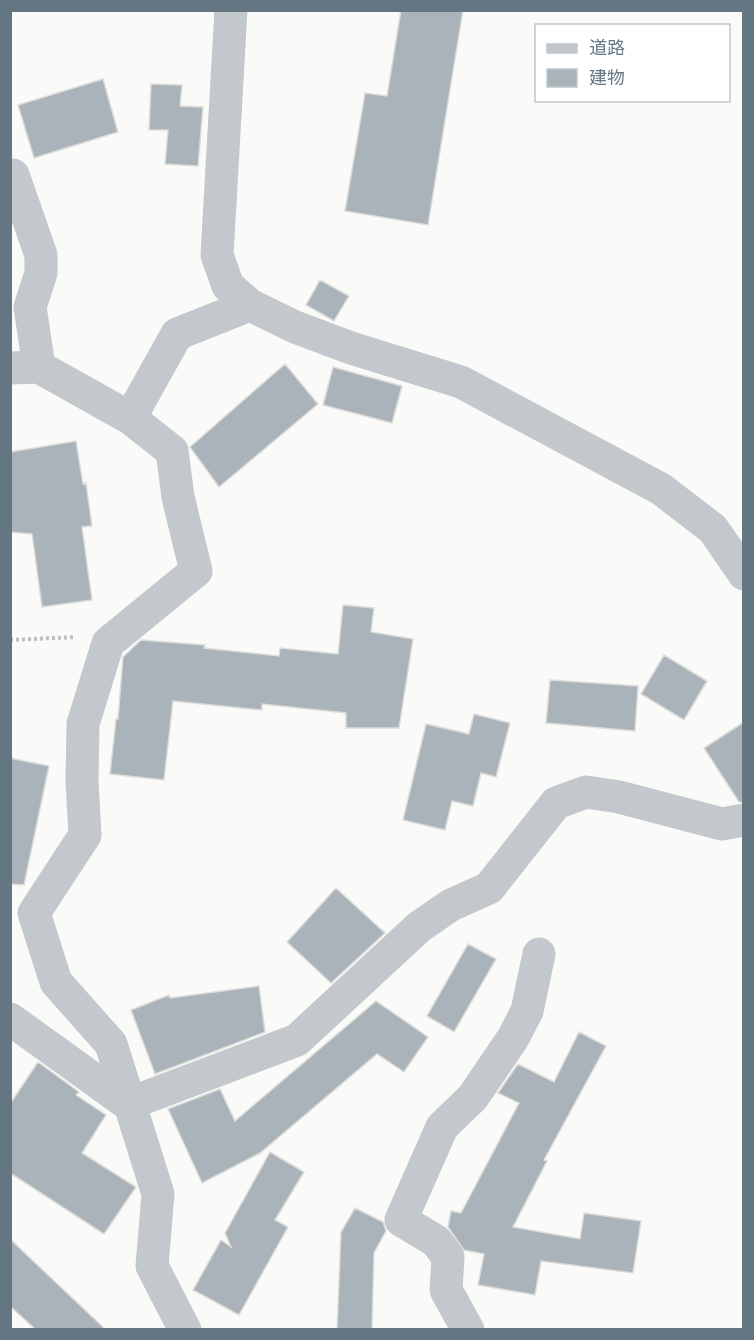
<svg xmlns="http://www.w3.org/2000/svg" width="754" height="1340" viewBox="0 0 754 1340" font-family="'Source Sans 3','Noto Sans JP',sans-serif">
	<rect width="100%" height="100%" fill="#fafaf8"/>
	<path fill="#aab3b9" stroke="#dcdcda" stroke-width="1.5" d="M 401,10 L 463,10 L 428,225 L 345,211 L 365,93 L 387,96 Z
		M 103,79 L 118,132 L 34,158 L 18,105 Z
		M 151,84 L 182,85 L 180,106 L 203,107 L 198,166 L 165,164 L 168,130 L 149,130 Z
		M 320,280 L 349,296 L 334,321 L 306,305 Z
		M 285,364 L 318,404 L 219,487 L 190,447 Z
		M 333,367 L 402,386 L 392,423 L 323,405 Z
		M 76,441 L 83,484 L 86,483 L 92,526 L 82,527 L 92,600 L 42,607 L 32,534 L 10,532 L 10,452 Z
		M 343,605 L 374,608 L 371,632 L 413,639 L 399,728 L 346,728 L 346,713 L 262,704 L 262,710 L 173,701 L 164,780 L 110,774 L 116,719 L 118,719 L 123,657 L 141,640 L 205,645 L 204,648 L 279,656 L 280,648 L 338,654 Z
		M 664,655 L 707,681 L 684,720 L 641,694 Z
		M 550,680 L 638,686 L 635,731 L 546,723 Z
		M 474,714 L 510,723 L 496,777 L 481,773 L 473,806 L 452,801 L 445,830 L 403,820 L 426,724 L 469,734 Z
		M 744,722 L 744,802 L 739,802 L 704,748 Z
		M 10,758 L 49,766 L 24,885 L 10,884 Z
		M 336,888 L 385,933 L 331,983 L 287,942 Z
		M 468,944 L 496,959 L 454,1032 L 427,1016 Z
		M 259,986 L 265,1032 L 155,1074 L 131,1010 L 169,995 L 170,998 Z
		M 376,1001 L 428,1037 L 404,1072 L 377,1054 L 260,1153 L 202,1183 L 168,1109 L 220,1089 L 235,1121 Z
		M 579,1032 L 606,1046 L 544,1160 L 547,1161 L 513,1227 L 580,1239 L 584,1213 L 641,1221 L 633,1273 L 541,1261 L 535,1295 L 478,1285 L 484,1254 L 464,1250 L 448,1227 L 451,1211 L 461,1213 L 519,1103 L 498,1093 L 518,1064 L 554,1082 Z
		M 38,1062 L 79,1092 L 76,1095 L 106,1115 L 82,1153 L 136,1187 L 104,1234 L 10,1173 L 10,1104 Z
		M 270,1152 L 304,1172 L 275,1220 L 288,1227 L 239,1315 L 193,1290 L 221,1240 L 231,1247 L 225,1233 Z
		M 355,1208 L 383,1222 L 386,1231 L 374,1253 L 372,1329 L 337,1329 L 341,1232 Z
		M 10,1239 L 105,1329 L 35,1329 L 10,1306 Z"/>
	<g fill="none" stroke-linecap="round" stroke-linejoin="round">
		<path stroke="#bbbfc2" stroke-width="4" stroke-dasharray="3 3" stroke-linecap="butt" d="M 10,640 L 76,637"/>
		<path stroke="#c3c8cc" stroke-width="33" d="M 231,10 L 217,255 L 228,286 L 250,305 L 295,327 L 351,348 L 461,382 L 661,489 L 713,529 L 744,574
			M 13,175 L 41,255 L 41,273 L 30,307 L 39,367
			M 10,368 L 39,367 L 130,418 L 172,451 L 178,497 L 196,571 L 108,643 L 83,724 L 82,781 L 85,835 L 34,913 L 56,982 L 111,1044 L 158,1194 L 152,1266 L 185,1330
			M 130,418 L 177,334 L 250,305
			M 10,1019 L 128,1104
			M 128,1104 L 297,1040 L 419,927 L 451,905 L 489,888 L 556,803 L 586,792 L 619,797 L 722,824 L 744,820
			M 468,1330 L 446,1290 L 448,1257 L 436,1241 L 401,1220 L 442,1127 L 473,1097 L 513,1038 L 527,1011 L 539,954"/>
	</g>
	<rect width="754" height="1340" fill="none" stroke="#657683" stroke-width="24"/>
	<rect x="535" y="24" width="195" height="78" fill="#ffffff" stroke="#c1c8cd" stroke-width="1.5"/>
	<rect x="547" y="44" width="30" height="9" fill="#c3c8cc" stroke="#c1c8cd" stroke-width="1.5"/>
	<text x="589" y="54" font-size="18" fill="#657683">道路</text>
	<rect x="547" y="69" width="30" height="18" fill="#aab3b9" stroke="#c1c8cd" stroke-width="1.5"/>
	<text x="589" y="84" font-size="18" fill="#657683">建物</text>
</svg>
